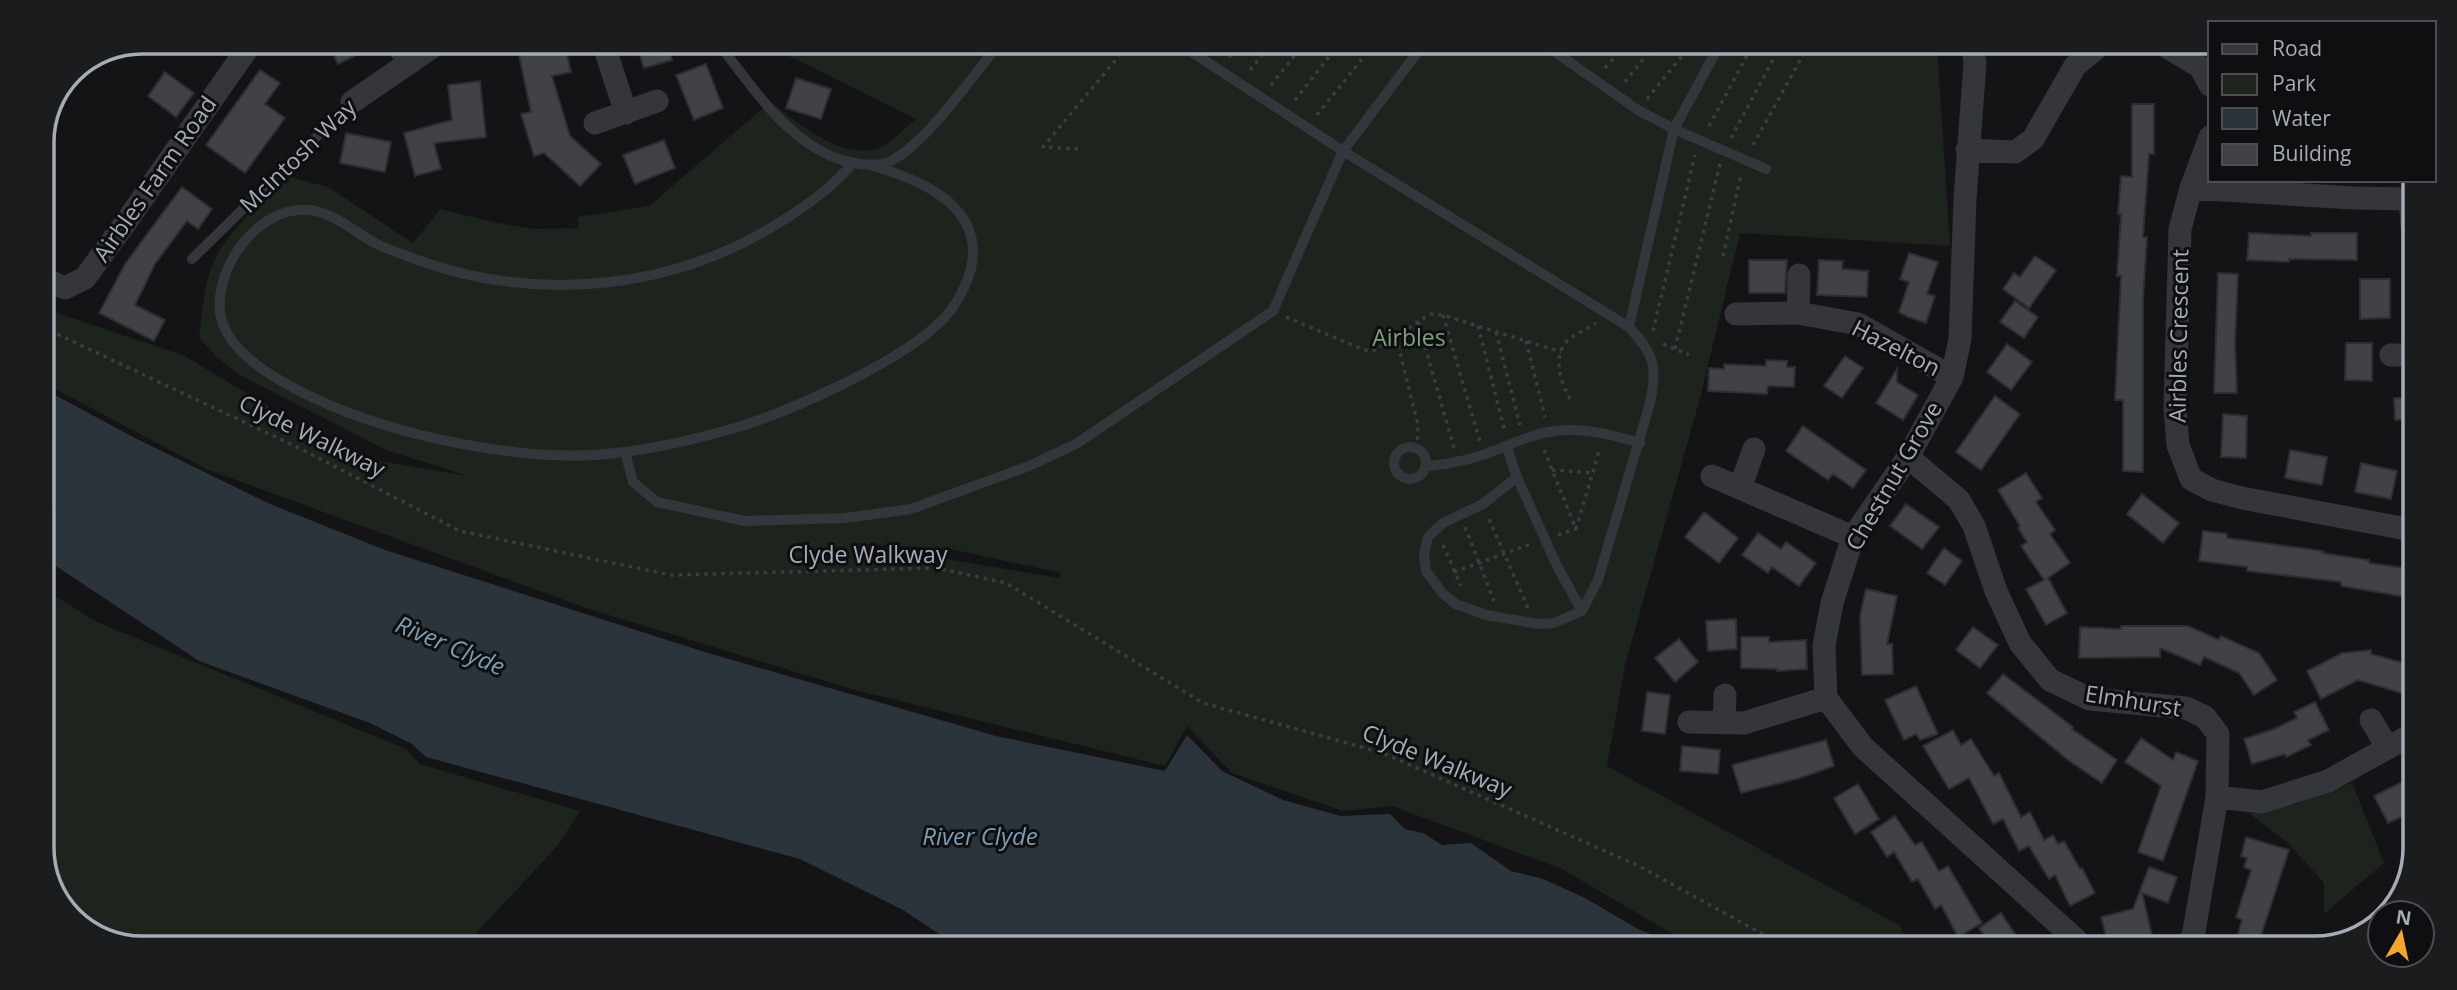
<svg xmlns="http://www.w3.org/2000/svg" width="2457" height="990" viewBox="0 0 2457 990" font-family="'Open Sans',sans-serif">
	<rect width="100%" height="100%" fill="#141416"/>
	<path fill="#1c241d" fill-rule="evenodd" d="M 757,44 L 1937,46 L 1950,246 L 1740,233 L 1699,402 L 1625,665 L 1607,766 L 1899,925 L 1912,947 L 1693,946 L 1562,869 L 1392,806 L 1343,811 L 1232,773 L 1187,726 L 1165,766 L 851,689 L 586,608 L 206,469 L 42,382 L 42,308 L 185,356 L 350,456 L 468,476 L 386,450 L 238,374 L 216,356 L 199,338 C 202,318 204,285 211,268 C 226,231 261,202 290,177 L 328,187 L 413,243 L 440,209 L 497,223 L 534,229 L 579,228 L 578,217 L 649,206 L 770,102 C 801,124 836,158 877,149 C 887,146 907,126 916,119 L 796,59 ZM 850,543 L 951,549 L 1060,573 L 1060,578 Z
		M 42,588 L 97,622 L 406,749 L 420,764 L 580,811 L 559,844 L 467,943 L 110,943 L 63,909 L 42,855 Z
		M 2352,783 L 2384,863 L 2324,914 L 2324,883 L 2288,843 L 2250,814 L 2297,804 Z"/>
	<path fill="#2a343a" d="M 42,388 L 133,437 L 270,504 L 385,550 L 708,653 L 996,736 L 1165,771 L 1187,735 L 1222,771 L 1283,800 L 1341,816 L 1390,814 L 1405,829 L 1423,833 L 1442,845 L 1471,843 L 1511,871 L 1543,879 L 1585,898 L 1638,929 L 1680,946 L 1053,945 L 942,936 L 903,910 L 800,859 L 426,757 L 412,744 L 370,723 L 199,661 L 59,568 L 42,560 Z"/>
	<path fill="#404246" stroke="#2e2e32" stroke-width="2" d="M 327,42 L 343,42 L 381,43 L 338,64 Z
		M 636,43 L 668,43 L 672,60 L 644,68 Z
		M 565,45 L 571,72 L 552,76 L 570,136 L 601,164 L 580,186 L 544,153 L 534,156 L 521,114 L 531,112 L 519,55 Z
		M 706,64 L 723,108 L 694,120 L 676,75 Z
		M 260,70 L 280,83 L 265,104 L 285,118 L 245,173 L 206,145 Z
		M 165,72 L 194,93 L 176,117 L 148,96 Z
		M 796,78 L 831,89 L 821,119 L 786,108 Z
		M 480,81 L 486,137 L 434,143 L 441,169 L 415,176 L 404,133 L 452,120 L 448,85 Z
		M 2132,104 L 2154,104 L 2154,154 L 2149,154 L 2143,237 L 2147,237 L 2143,299 L 2143,472 L 2123,471 L 2123,400 L 2115,400 L 2121,276 L 2117,276 L 2121,214 L 2118,214 L 2121,176 L 2132,177 Z
		M 346,133 L 391,142 L 385,172 L 340,163 Z
		M 664,140 L 675,168 L 635,184 L 623,155 Z
		M 182,187 L 212,209 L 198,229 L 187,221 L 155,264 L 135,305 L 165,320 L 154,341 L 99,313 L 125,264 Z
		M 2249,233 L 2311,236 L 2311,233 L 2357,233 L 2357,260 L 2289,259 L 2289,262 L 2247,260 Z
		M 1909,253 L 1938,262 L 1927,294 L 1935,296 L 1926,323 L 1908,317 L 1899,312 L 1909,282 L 1900,279 Z
		M 2035,256 L 2056,270 L 2029,308 L 2003,289 L 2014,273 L 2020,277 Z
		M 1749,260 L 1787,260 L 1785,293 L 1749,293 Z
		M 1819,260 L 1843,261 L 1842,269 L 1868,271 L 1867,297 L 1817,295 Z
		M 2218,273 L 2238,274 L 2235,343 L 2237,393 L 2214,393 Z
		M 2360,279 L 2390,279 L 2390,318 L 2360,319 Z
		M 2015,301 L 2038,317 L 2024,338 L 2000,322 Z
		M 2346,343 L 2372,343 L 2372,381 L 2345,380 Z
		M 2007,344 L 2032,362 L 2011,390 L 1987,372 Z
		M 1845,356 L 1863,368 L 1842,398 L 1824,386 Z
		M 1766,360 L 1787,361 L 1787,367 L 1795,367 L 1794,387 L 1768,386 L 1767,394 L 1708,391 L 1709,368 L 1724,369 L 1724,364 L 1766,366 Z
		M 1897,369 L 1897,382 L 1918,395 L 1903,420 L 1876,403 Z
		M 1995,396 L 2020,414 L 1981,470 L 1956,452 Z
		M 2394,398 L 2413,398 L 2413,419 L 2395,420 Z
		M 2223,414 L 2247,416 L 2246,458 L 2221,457 Z
		M 1803,426 L 1866,470 L 1853,488 L 1833,474 L 1828,480 L 1786,451 Z
		M 2290,450 L 2327,457 L 2322,485 L 2285,478 Z
		M 2361,463 L 2397,471 L 2391,499 L 2355,492 Z
		M 2026,473 L 2042,498 L 2036,502 L 2055,530 L 2050,534 L 2070,563 L 2048,578 L 2067,613 L 2046,625 L 2026,589 L 2044,580 L 2021,546 L 2027,542 L 2018,528 L 2020,526 L 1998,490 Z
		M 2142,494 L 2179,523 L 2163,543 L 2127,514 Z
		M 1906,504 L 1939,527 L 1922,549 L 1890,526 Z
		M 1704,512 L 1738,538 L 1719,563 L 1685,537 Z
		M 2203,531 L 2227,534 L 2227,538 L 2323,551 L 2322,553 L 2369,560 L 2369,563 L 2412,569 L 2412,598 L 2341,586 L 2341,582 L 2247,571 L 2247,567 L 2199,561 Z
		M 1758,533 L 1781,549 L 1786,542 L 1816,563 L 1799,586 L 1772,567 L 1768,573 L 1742,555 Z
		M 1944,548 L 1962,561 L 1945,585 L 1927,573 Z
		M 1866,589 L 1897,596 L 1887,644 L 1892,644 L 1893,674 L 1862,675 L 1860,616 Z
		M 1736,619 L 1737,649 L 1708,651 L 1706,621 Z
		M 2121,626 L 2188,626 L 2219,640 L 2221,636 L 2259,653 L 2277,680 L 2254,695 L 2239,673 L 2204,657 L 2200,665 L 2160,648 L 2160,657 L 2079,658 L 2080,627 L 2121,629 Z
		M 1973,627 L 1998,645 L 1980,668 L 1956,650 Z
		M 1741,637 L 1769,637 L 1769,642 L 1806,640 L 1807,669 L 1777,671 L 1777,669 L 1741,668 Z
		M 1679,639 L 1698,662 L 1675,682 L 1655,658 Z
		M 2371,650 L 2371,654 L 2411,665 L 2411,696 L 2358,680 L 2321,699 L 2307,671 L 2342,653 Z
		M 2003,674 L 2073,727 L 2072,729 L 2117,760 L 2102,783 L 2068,760 L 1987,693 Z
		M 1916,686 L 1938,734 L 1920,740 L 1916,734 L 1904,740 L 1885,700 Z
		M 1647,692 L 1670,695 L 1665,734 L 1642,731 Z
		M 2315,702 L 2329,730 L 2308,740 L 2311,745 L 2286,757 L 2285,754 L 2252,764 L 2244,739 L 2274,729 L 2297,718 L 2294,712 Z
		M 1953,730 L 1961,745 L 1971,739 L 1994,776 L 1999,773 L 2021,817 L 2030,812 L 2044,840 L 2053,835 L 2058,844 L 2064,841 L 2080,869 L 2082,868 L 2095,893 L 2070,906 L 2055,875 L 2049,879 L 2029,846 L 2019,851 L 2003,819 L 1993,824 L 1969,778 L 1949,789 L 1923,746 Z
		M 2141,738 L 2173,760 L 2176,752 L 2198,761 L 2163,861 L 2138,852 L 2161,786 L 2125,762 Z
		M 1826,740 L 1834,766 L 1800,778 L 1741,793 L 1732,765 Z
		M 1682,746 L 1720,750 L 1718,774 L 1680,771 Z
		M 2410,778 L 2410,813 L 2388,823 L 2374,796 Z
		M 1858,784 L 1879,819 L 1855,834 L 1834,798 Z
		M 1895,816 L 1915,845 L 1922,842 L 1939,871 L 1948,866 L 1982,923 L 1958,937 L 1941,905 L 1935,909 L 1918,879 L 1912,882 L 1894,852 L 1887,857 L 1871,832 Z
		M 2246,837 L 2289,850 L 2257,948 L 2234,948 L 2242,920 L 2236,917 L 2251,870 L 2244,867 L 2247,858 L 2241,856 Z
		M 2149,867 L 2177,877 L 2168,903 L 2142,893 L 2153,939 L 2109,947 L 2101,917 L 2133,909 Z
		M 2001,913 L 2024,947 L 1992,947 L 1979,928 Z"/>
	<g fill="none" stroke-linecap="round" stroke-linejoin="round">
		<path stroke="#3b3d42" stroke-width="3.5" stroke-dasharray="3.5 5" stroke-linecap="butt" d="M 1786,46 L 1803,55
			M 1585,54 L 1592,46
			M 1229,57 L 1239,45
			M 1605,68 L 1624,46
			M 1250,70 L 1270,45
			M 1625,82 L 1654,46
			M 1271,85 L 1303,45
			M 1647,99 L 1690,46
			M 1295,100 L 1338,45
			M 1317,115 L 1373,45
			M 1709,126 L 1752,46
			M 1731,138 L 1780,46
			M 1753,145 L 1808,46
			M 1078,149 L 1043,147 L 1129,44
			M 1723,256 L 1741,175
			M 1443,315 L 1480,442
			M 1286,317 L 1364,350 L 1373,351 L 1378,348 L 1430,314 L 1443,315 L 1561,352
			M 1418,322 L 1454,448
			M 1478,326 L 1505,432
			M 42,327 L 295,446 L 460,531 L 671,575 L 937,568 L 1006,583 L 1203,703 L 1383,753 L 1639,866 L 1786,947
			M 1653,331 L 1695,155
			M 1496,332 L 1520,425
			M 1396,337 L 1418,425 L 1417,448
			M 1526,341 L 1545,417
			M 1663,344 L 1689,355
			M 1675,349 L 1720,164
			M 1570,399 C 1561,383 1552,357 1567,341 C 1575,334 1587,329 1596,323
			M 1544,450 L 1576,529 L 1600,448
			M 1552,470 L 1593,473
			M 1489,519 L 1528,608
			M 1465,527 L 1494,601
			M 1558,535 L 1576,529
			M 1443,545 L 1461,586
			M 1454,572 L 1531,544"/>
		<path stroke="#35363b" stroke-width="10" d="M 718,43 C 755,90 796,156 860,164 C 870,165 882,166 891,161 C 927,142 972,77 999,44
			M 1181,45 L 1343,151 L 1629,327 L 1674,129 L 1638,110 L 1545,45
			M 1719,46 L 1674,129 L 1766,169
			M 853,163 C 832,188 805,207 777,224 C 674,288 545,302 429,264 C 412,258 395,252 379,245 C 356,234 335,212 308,210 C 259,206 215,266 220,312 C 225,353 280,382 314,398 C 394,436 527,464 615,453 C 653,449 692,440 728,430 C 786,414 907,360 946,316 C 960,300 973,274 973,252 C 973,200 914,178 873,166
			M 192,259 L 352,102
			M 1506,446 L 1517,477 L 1483,504 L 1443,523 L 1428,537 L 1424,554 L 1426,571 L 1443,594 L 1456,604 L 1486,615 L 1539,624 L 1554,623 L 1582,611 L 1598,580 L 1650,403 C 1658,366 1654,354 1629,327
			M1394 463a16 16 0 1 1 32 0a16 16 0 1 1-32 0Z
			M 625,452 L 633,482 L 657,502 L 745,521 L 845,518 L 911,509 L 1029,466 L 1076,444 L 1273,311 L 1343,151 L 1423,45
			M 1427,466 C 1452,464 1478,458 1501,448 C 1517,442 1531,435 1548,432 C 1578,426 1610,434 1640,443
			M 1517,477 L 1557,566 L 1582,611"/>
		<path stroke="#35363b" stroke-width="23" d="M 395,43 L 411,62
			M 603,43 L 626,113
			M 1973,47 L 1975,63 L 1965,199 L 1960,339 L 1952,377 L 1908,457 L 1853,537 L 1832,603 L 1824,646 L 1826,698 L 1863,747 L 2084,947
			M 2167,47 L 2200,67 L 2210,85
			M 352,102 L 438,43
			M 595,123 L 657,101
			M 2210,137 L 2191,188 L 2180,229 L 2175,408 L 2178,445 L 2191,479 L 2212,490 L 2242,498 L 2412,530
			M 1967,150 L 2015,152 L 2033,139 L 2075,66 L 2098,47
			M 2191,188 L 2353,198 L 2414,199
			M 2410,199 L 2414,252
			M 42,278 L 65,288 L 85,278 L 126,222 L 252,42
			M 1798,313 L 1799,275
			M 1736,314 L 1798,313 L 1858,324 L 1952,377
			M 2391,355 L 2413,355
			M 1908,457 L 1959,500 L 1974,526 L 1996,591 L 2020,643 L 2050,680 L 2090,699 L 2186,708 L 2205,717 L 2218,734 L 2217,797 L 2193,937 L 2182,948
			M 1712,476 L 1853,537
			M 1740,488 L 1754,449
			M 2371,720 L 2387,747
			M 1689,722 L 1744,723 L 1826,698
			M 1724,723 L 1725,695
			M 2217,797 L 2262,802 L 2328,781 L 2411,735"/>
	</g>
	<g text-anchor="middle" stroke-width="6" stroke-linejoin="round" paint-order="stroke">
		<g font-size="23" fill="#a5acb6" stroke="#0f0f11">
			<text transform="translate(298 156) rotate(-44)" y="8">McIntosh Way</text>
			<text transform="translate(155 179) rotate(-55)" y="8">Airbles Farm Road</text>
			<text transform="translate(2179 336) rotate(-89)" y="8">Airbles Crescent</text>
			<text transform="translate(1896 348) rotate(27)" y="8">Hazelton</text>
			<text transform="translate(312 436) rotate(26)" y="8">Clyde Walkway</text>
			<text transform="translate(1894 476) rotate(-60)" y="8">Chestnut Grove</text>
			<text x="868" y="563">Clyde Walkway</text>
			<text transform="translate(2133 701) rotate(9)" y="8">Elmhurst</text>
			<text transform="translate(1437 761) rotate(22)" y="8">Clyde Walkway</text>
		</g>
		<g font-size="23" fill="#7ca27c" stroke="#0f0f11">
			<text x="1409" y="346">Airbles</text>
		</g>
		<g font-size="24" font-style="italic" fill="#7c9cb2" stroke="#0f0f11">
			<text transform="translate(450 646) rotate(23)" y="8">River Clyde</text>
			<text x="980" y="845">River Clyde</text>
		</g>
	</g>
	<path d="M0 0H2457V990H0ZM142 54H2315A88 88 0 0 1 2403 142V848A88 88 0 0 1 2315 936H142A88 88 0 0 1 54 848V142A88 88 0 0 1 142 54Z" fill="#1b1c1e" fill-rule="evenodd"/>
	<path fill="none" stroke="#a5acb6" stroke-width="3.5" d="M142 54H2315A88 88 0 0 1 2403 142V848A88 88 0 0 1 2315 936H142A88 88 0 0 1 54 848V142A88 88 0 0 1 142 54Z"/>
	<rect x="2208" y="21" width="228" height="161" fill="#0f0f11" stroke="#4b4e53" stroke-width="2"/>
	<rect x="2222" y="44" width="35" height="10" fill="#35363b" stroke="#4b4e53" stroke-width="2"/>
	<text x="2272" y="56" font-size="21" fill="#a5acb6">Road</text>
	<rect x="2222" y="74" width="35" height="21" fill="#1c241d" stroke="#4b4e53" stroke-width="2"/>
	<text x="2272" y="91" font-size="21" fill="#a5acb6">Park</text>
	<rect x="2222" y="108" width="35" height="21" fill="#2a343a" stroke="#4b4e53" stroke-width="2"/>
	<text x="2272" y="126" font-size="21" fill="#a5acb6">Water</text>
	<rect x="2222" y="144" width="35" height="21" fill="#404246" stroke="#4b4e53" stroke-width="2"/>
	<text x="2272" y="161" font-size="21" fill="#a5acb6">Building</text>
	<g transform="translate(2401 934) rotate(9)"><circle r="33" fill="#0f0f11" stroke="#4b4e53" stroke-width="2"/>
	<path d="M0-5L12 26L0 18L-12 26Z" fill="#f5a42d"/>
	<text y="-10" font-size="19" font-weight="bold" text-anchor="middle" fill="#a5acb6">N</text>
	</g>
</svg>
